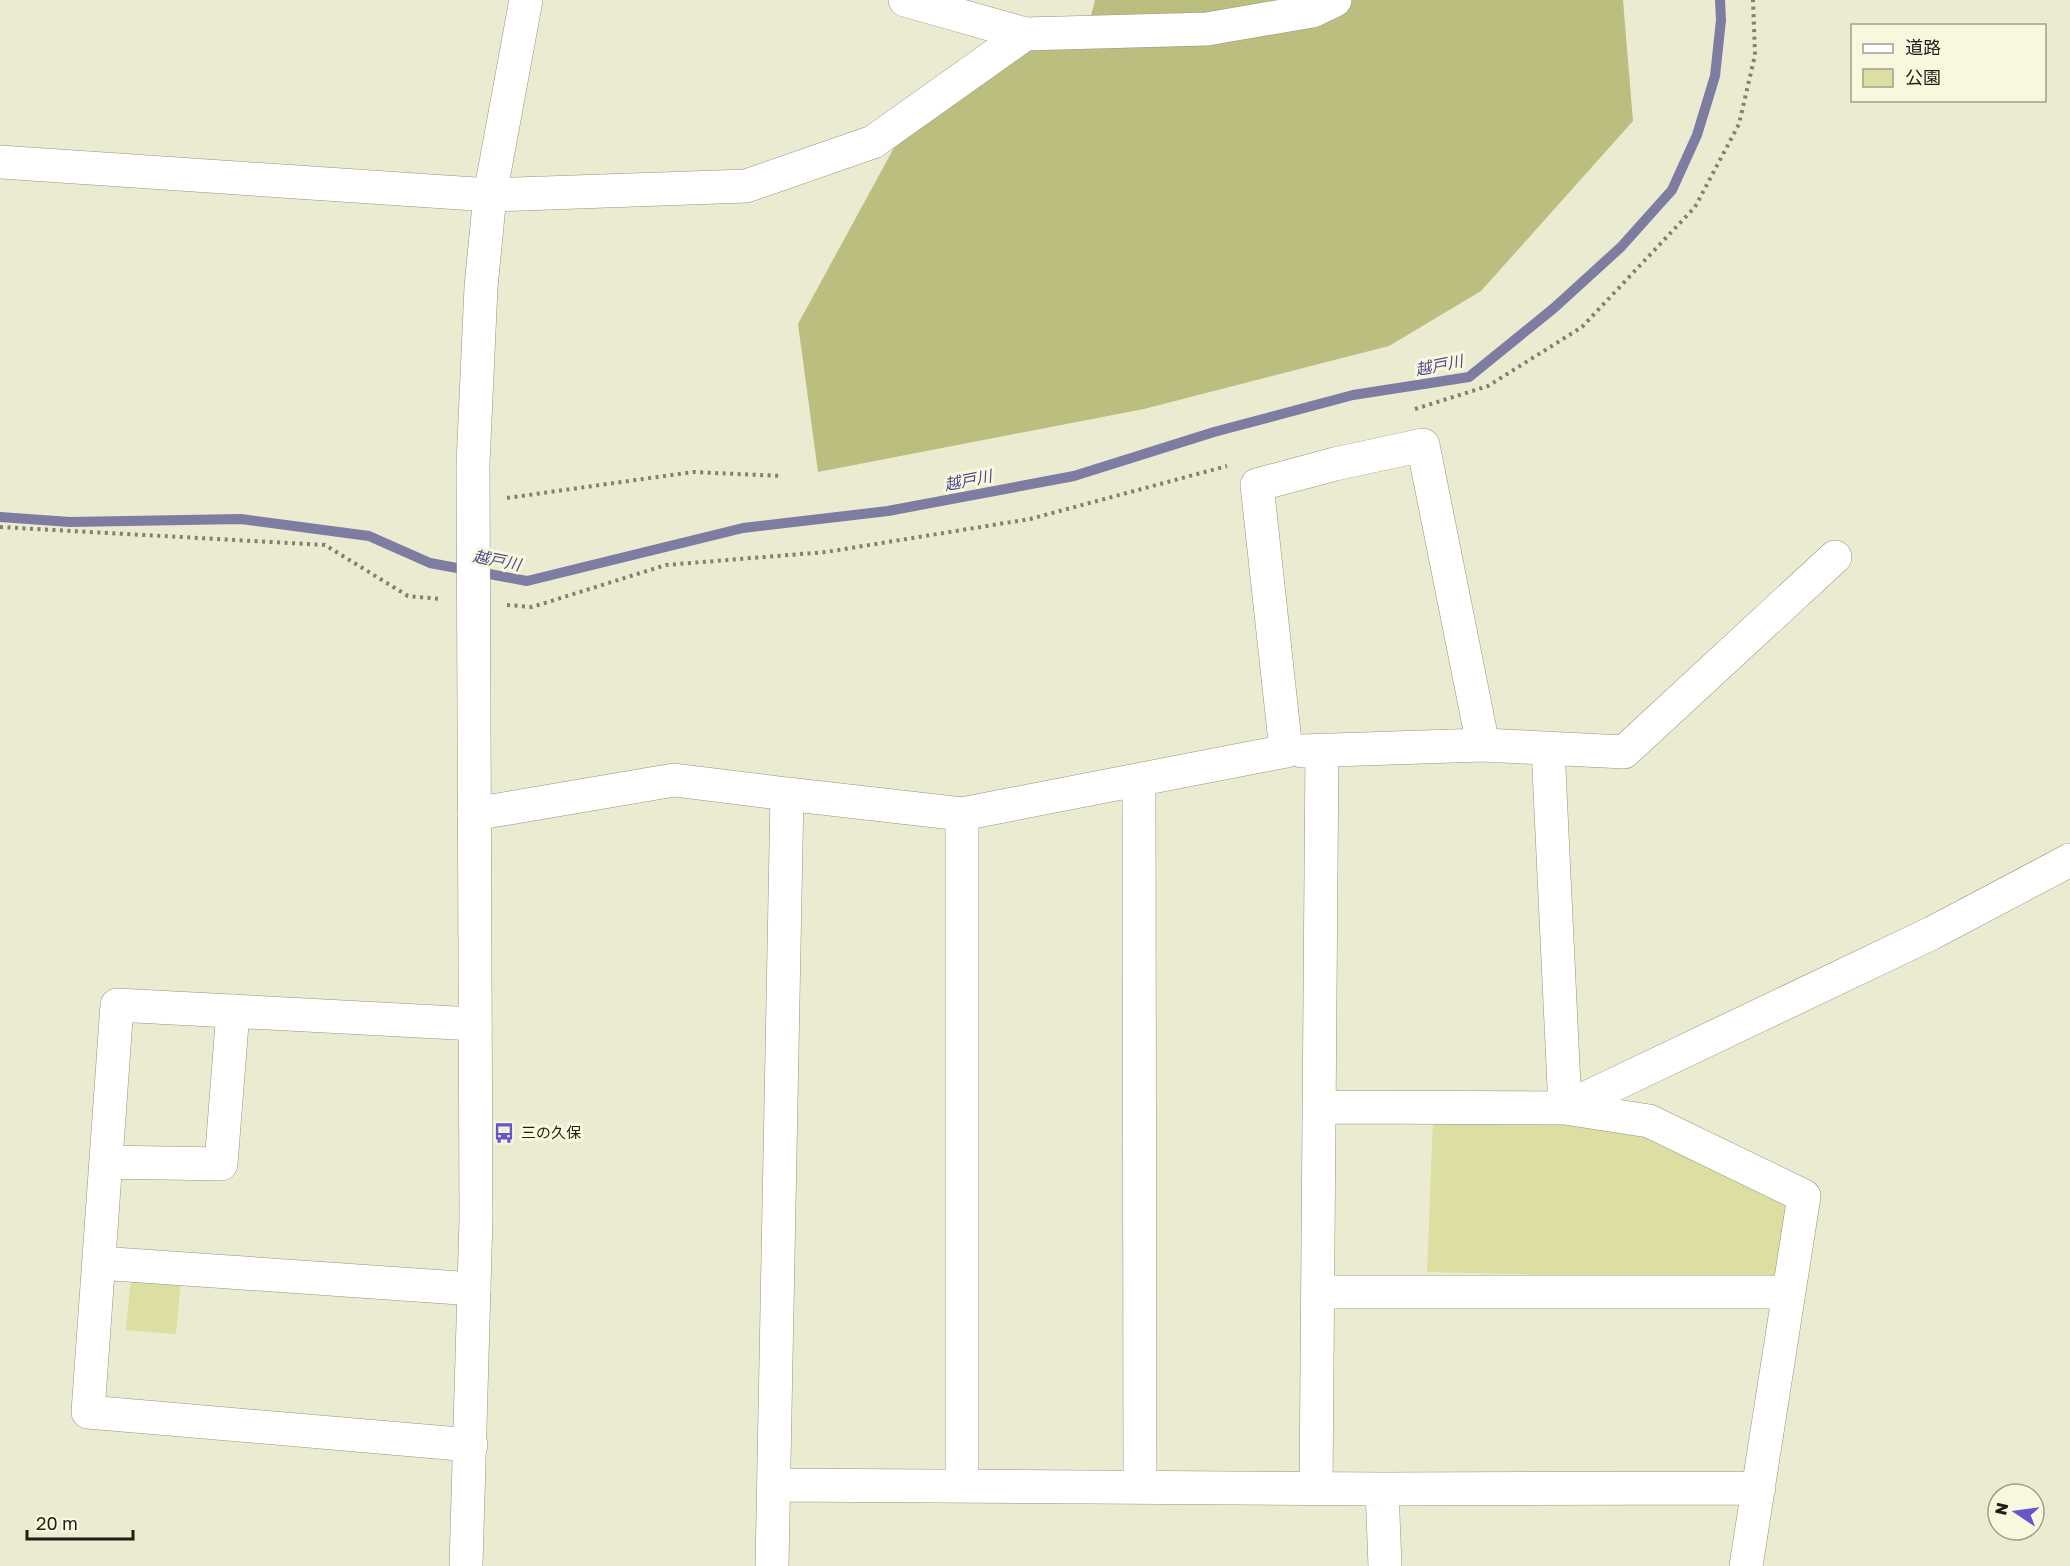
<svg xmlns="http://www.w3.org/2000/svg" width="2070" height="1566" viewBox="0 0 2070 1566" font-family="'Golos Text','Noto Sans JP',sans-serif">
	<rect width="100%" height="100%" fill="#eaebd1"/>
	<path fill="#dddea2" d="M 1433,1120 L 1649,1121 L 1789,1184 L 1783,1280 L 1427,1272 Z
		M 182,1268 L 176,1334 L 126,1330 L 131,1278 Z"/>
	<path fill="#bcbe80" d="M 1095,0 L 1623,0 L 1633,121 L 1481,291 L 1389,346 L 1144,409 L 818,472 L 798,324 L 914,111 L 1034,44 L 1089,23 Z"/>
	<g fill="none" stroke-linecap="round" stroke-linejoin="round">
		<path stroke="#7e7ca1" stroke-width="10" d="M 0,517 L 70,522 L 241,519 L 369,536 L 430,563 L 527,581 L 743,528 L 888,511 L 1074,476 L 1214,432 L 1353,395 L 1469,377 L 1554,308 L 1621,247 L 1672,190 L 1697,135 L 1715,76 L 1721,20 L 1720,0"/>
		<g stroke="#94957d" stroke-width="34">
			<path id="street" d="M 905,0 L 1025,34 L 1207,29 L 1312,11 L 1335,0
				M 0,162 L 490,195 L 746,186 L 873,142 L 1025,34
				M 1548,748 L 1565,1108 L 1932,933 L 2070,860
				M 1302,751 L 1483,745
				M 1139,782 L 1140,1487
				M 787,794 L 962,814 L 1286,751 L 1257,485 L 1335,464 L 1423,445 L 1483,745 L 1624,752 L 1835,557
				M 474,814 L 674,780 L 787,794 L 772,1566
				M 1319,1107 L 1565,1108 L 1649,1121 L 1804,1196 L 1746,1566
				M 106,1162 L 221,1164 L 233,1011
				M 99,1263 L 474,1289
				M 1318,1292 L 1788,1292
				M 471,1445 L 88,1412 L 117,1005 L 475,1024
				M 774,1485 L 1382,1489 L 1385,1566
				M 962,1486 L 962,814
				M 1316,1489 L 1322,750
				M 1382,1489 L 1759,1488"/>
		</g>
		<g stroke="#94957d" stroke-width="34">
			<path id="secondary" d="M 466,1566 L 476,1218 L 473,464 L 481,287 L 490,195 L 526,0"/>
		</g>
		<path stroke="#818170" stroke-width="4" stroke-dasharray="3 4.5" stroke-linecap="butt" d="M 1415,409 L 1488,386 L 1582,327 L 1695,207 L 1739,124 L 1755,55 L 1753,0
			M 507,498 L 693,472 L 782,476
			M 0,527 L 325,545 L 408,596 L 440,599
			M 507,605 L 532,607 L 666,565 L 826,552 L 1030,519 L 1227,466"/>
		<use href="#street" stroke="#fff" stroke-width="33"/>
		<use href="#secondary" stroke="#fff" stroke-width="33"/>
	</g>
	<defs>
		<g id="bus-bare" transform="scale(1.62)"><path d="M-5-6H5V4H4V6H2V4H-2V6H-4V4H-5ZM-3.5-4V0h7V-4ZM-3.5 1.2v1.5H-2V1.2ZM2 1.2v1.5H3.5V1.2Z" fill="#6854cd" stroke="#f7f8de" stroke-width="2.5" paint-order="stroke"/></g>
	</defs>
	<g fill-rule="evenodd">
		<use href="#bus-bare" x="504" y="1133"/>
	</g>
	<g text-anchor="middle" stroke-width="6" stroke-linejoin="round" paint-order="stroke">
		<g font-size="15" fill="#1f1f16" stroke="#f7f8de" text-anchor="start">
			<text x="521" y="1138">三の久保</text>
		</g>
		<g font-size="16" font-style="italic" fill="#524a90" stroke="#f7f8de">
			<text transform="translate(1439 365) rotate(-11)" y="6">越戸川</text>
			<text transform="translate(968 480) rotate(-11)" y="6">越戸川</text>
			<text transform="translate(497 560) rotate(11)" y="6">越戸川</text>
		</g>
	</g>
	<rect x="1851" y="24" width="195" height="78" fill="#f7f8de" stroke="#a1a18e" stroke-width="1.5"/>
	<rect x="1863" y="44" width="30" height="9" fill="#ffffff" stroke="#a1a18e" stroke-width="1.5"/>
	<text x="1905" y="54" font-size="18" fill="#1f1f16">道路</text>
	<rect x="1863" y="69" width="30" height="18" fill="#dddea2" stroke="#a1a18e" stroke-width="1.5"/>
	<text x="1905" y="84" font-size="18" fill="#1f1f16">公園</text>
	<g transform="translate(2016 1512) rotate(283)"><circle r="28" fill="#f7f8de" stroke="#a1a18e" stroke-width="1.5"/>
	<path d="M0-4.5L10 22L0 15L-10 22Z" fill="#6854cd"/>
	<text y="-9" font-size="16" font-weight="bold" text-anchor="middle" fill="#1f1f16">N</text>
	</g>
	<path d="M27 1530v9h106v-9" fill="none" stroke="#1f1f16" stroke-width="3"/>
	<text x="36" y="1530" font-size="18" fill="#1f1f16" stroke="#f7f8de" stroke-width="4.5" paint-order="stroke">20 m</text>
</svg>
